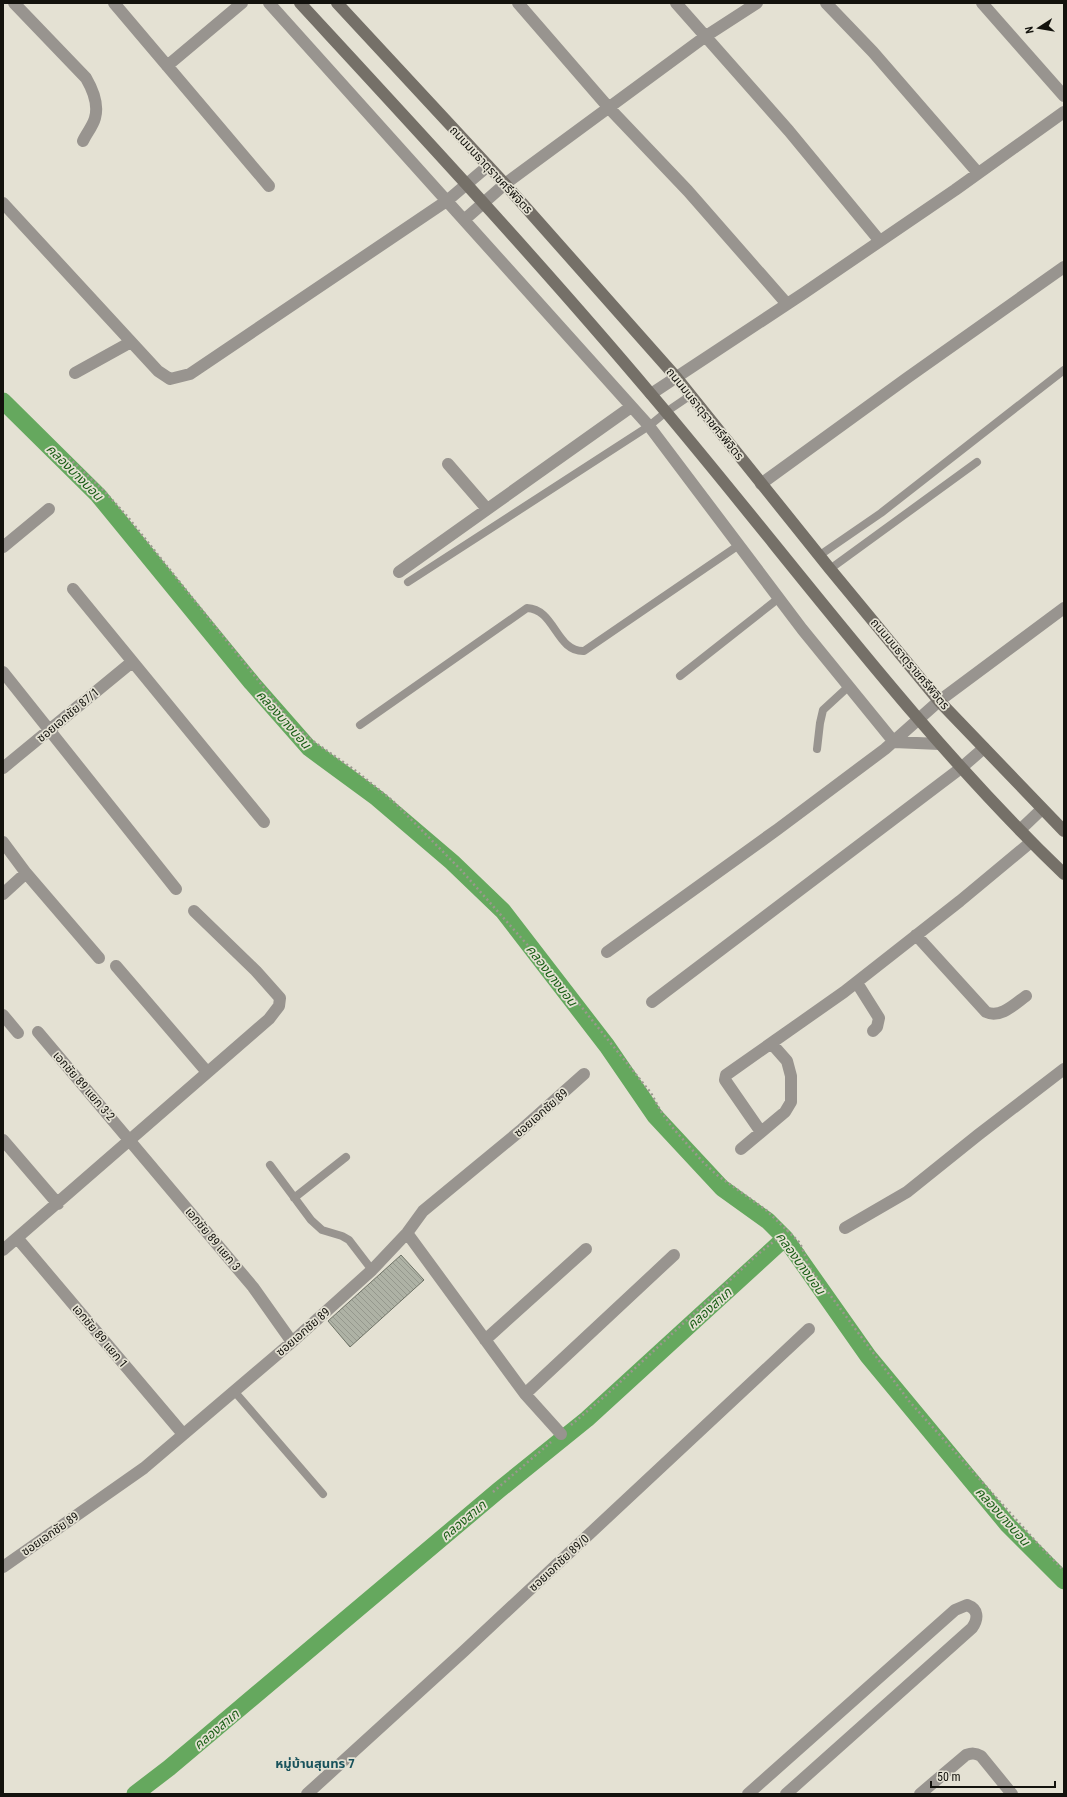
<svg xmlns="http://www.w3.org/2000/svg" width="1067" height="1797" viewBox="0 0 1067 1797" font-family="'Roboto Condensed','Noto Sans Thai',sans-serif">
	<defs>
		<pattern id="building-back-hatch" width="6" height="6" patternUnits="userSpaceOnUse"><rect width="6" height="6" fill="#aeb2a5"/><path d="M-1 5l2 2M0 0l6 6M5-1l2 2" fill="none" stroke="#95988d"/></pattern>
	</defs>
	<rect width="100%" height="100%" fill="#e4e1d3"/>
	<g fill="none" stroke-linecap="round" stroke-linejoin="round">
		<path stroke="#65a85e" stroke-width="17" d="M 3,401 L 98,495 L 252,683 L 309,748 L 377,798 L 452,862 L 503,911 L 607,1046 L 655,1116 L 722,1188 L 768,1221 L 785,1238 L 868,1356 L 1008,1525 L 1064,1581
			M 135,1794 L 169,1768 L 499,1490 L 587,1419 L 785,1238"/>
	</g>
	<path fill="url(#building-back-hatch)" stroke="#6f7367" d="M 401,1255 L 424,1280 L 350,1347 L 328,1321 Z"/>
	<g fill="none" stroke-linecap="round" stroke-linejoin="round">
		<path stroke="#9b998e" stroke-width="2.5" stroke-dasharray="2 3" stroke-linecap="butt" d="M 69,458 L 105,492 L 127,516 L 293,724 L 313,741 L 356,771 L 393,801 L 461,870 L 571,994 L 651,1093 L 660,1110 L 672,1127 L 703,1162 L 717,1175 L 766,1210 L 800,1243 L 810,1268 L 909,1401 L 1039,1545 L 1064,1571
			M 571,1425 L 604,1397 L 757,1255 L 788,1230
			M 493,1492 L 551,1442"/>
		<path stroke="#98948f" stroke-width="8" d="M 820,555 L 881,513 L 1064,370
			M 830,569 L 977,462
			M 408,582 L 649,426 L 666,412 L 691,395
			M 680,676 L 779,598
			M 360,725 L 527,608 C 555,609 556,652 584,651 L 739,545
			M 817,749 L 820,723 L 823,710 L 848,687
			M 270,1165 L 311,1220 L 322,1230 L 342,1236 L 349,1240 L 372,1270
			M 294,1198 L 346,1157
			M 234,1391 L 323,1494"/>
		<path stroke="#98948f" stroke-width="12" d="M 14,3 L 86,78 C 93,90 99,104 95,118 C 93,126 86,134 83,141
			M 114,3 L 269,186
			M 269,3 L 649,426 L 802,629 L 894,742 L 940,744
			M 518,3 L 609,108 L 688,191 L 787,304
			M 676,3 L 789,131 L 879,240
			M 826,3 L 873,52 L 978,173
			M 982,3 L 1064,96
			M 167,66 L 242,3
			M 3,203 L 158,371 L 170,379 L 190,374 L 448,200 L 488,166
			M 464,220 L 505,184 L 706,36 L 757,3
			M 75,373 L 131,342
			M 651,394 L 804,293 L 955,190 L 1064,112
			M 448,464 L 487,509
			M 761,484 L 907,378 L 1064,267
			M 3,547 L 49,509
			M 399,572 L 631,407
			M 73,589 L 264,822
			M 3,672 L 176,889
			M 3,768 L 132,662
			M 1020,830 L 1042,809
			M 3,842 L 26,873 L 99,958
			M 3,894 L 26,873
			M 916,935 L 986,1012 C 1000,1019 1015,1004 1026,996
			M 607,952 L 778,829 L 885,749 L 939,701 L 1064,608
			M 116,966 L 207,1072
			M 857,983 L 879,1018 L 877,1027 L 873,1031
			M 652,1002 L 961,768 L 984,748
			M 3,1015 L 18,1033
			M 38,1032 L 253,1287 L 292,1342
			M 761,1132 L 725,1080 L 726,1075 L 844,992 L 960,901 L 1031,842
			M 3,1140 L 58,1204
			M 741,1149 L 785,1112 L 791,1102 L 791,1076 L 787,1061 L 772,1044
			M 845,1228 L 907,1192 L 978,1135 L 1064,1069
			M 407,1233 L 525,1394 L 561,1434
			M 18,1239 L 183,1434
			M 3,1250 L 269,1019 L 279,1006 L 280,998 L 256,971 L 194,911
			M 485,1340 L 586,1249
			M 525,1394 L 674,1255
			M 3,1567 L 144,1468 L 292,1342 L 372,1270 L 407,1233 L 423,1211 L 520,1131 L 584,1074
			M 307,1794 L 464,1651 L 809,1329
			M 748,1794 L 955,1610 L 967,1605 C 978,1609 979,1618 972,1628 L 786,1794
			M 920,1794 L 966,1755 C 972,1753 975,1753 981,1756 L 1012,1794"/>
		<path stroke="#757068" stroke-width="12" d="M 300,3 C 418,131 537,259 650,393 C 787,554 911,727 1064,874
			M 337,3 L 505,184 L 676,377 L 830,569 L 939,701 L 1064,831"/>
	</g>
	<g text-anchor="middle" stroke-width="3.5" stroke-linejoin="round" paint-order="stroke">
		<g font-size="12" fill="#13120d" stroke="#e4e1d3">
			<text transform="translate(491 170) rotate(47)" y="4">ถนนมนธาตุราชศรีพิจิตร</text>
			<text transform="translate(705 414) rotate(51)" y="4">ถนนมนธาตุราชศรีพิจิตร</text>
			<text transform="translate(910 664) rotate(50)" y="4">ถนนมนธาตุราชศรีพิจิตร</text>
			<text transform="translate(68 715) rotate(-40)" y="4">ซอยเอกชัย 87/1</text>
			<text transform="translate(84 1086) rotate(49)" y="4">เอกชัย 89 แยก 3-2</text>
			<text transform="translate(541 1113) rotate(-41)" y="4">ซอยเอกชัย 89</text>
			<text transform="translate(213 1239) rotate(50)" y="4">เอกชัย 89 แยก 3</text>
			<text transform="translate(303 1332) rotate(-41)" y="4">ซอยเอกชัย 89</text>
			<text transform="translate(100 1336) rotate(50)" y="4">เอกชัย 89 แยก 1</text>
			<text transform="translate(50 1534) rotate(-35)" y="4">ซอยเอกชัย 89</text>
			<text transform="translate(559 1563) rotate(-43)" y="4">ซอยเอกชัย 89/0</text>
		</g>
		<g font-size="13" font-style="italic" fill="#175c13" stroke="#e4e1d3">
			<text transform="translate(75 472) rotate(45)" y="5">คลองบางบอน</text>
			<text transform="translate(284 719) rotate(48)" y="5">คลองบางบอน</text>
			<text transform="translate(552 975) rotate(52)" y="5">คลองบางบอน</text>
			<text transform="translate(801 1263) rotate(54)" y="5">คลองบางบอน</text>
			<text transform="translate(709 1308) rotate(-42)" y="5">คลองสาเก</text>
			<text transform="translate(1003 1516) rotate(48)" y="5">คลองบางบอน</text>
			<text transform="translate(463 1520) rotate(-40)" y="5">คลองสาเก</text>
			<text transform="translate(216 1729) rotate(-40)" y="5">คลองสาเก</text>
		</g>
		<g font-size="13" font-weight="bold" fill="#18525b" stroke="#e4e1d3">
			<text x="315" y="1768">หมู่บ้านสุนทร 7</text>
		</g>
	</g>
	<rect width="1067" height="1797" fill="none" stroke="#13120d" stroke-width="8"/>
	<g transform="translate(1039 28) rotate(258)" stroke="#e4e1d3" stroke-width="3" paint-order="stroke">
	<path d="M0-3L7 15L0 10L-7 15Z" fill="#13120d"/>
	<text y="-6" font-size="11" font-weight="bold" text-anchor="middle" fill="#13120d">N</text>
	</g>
	<path d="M931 1781v6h124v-6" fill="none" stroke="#13120d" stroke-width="2"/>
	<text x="937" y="1781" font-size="12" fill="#13120d" stroke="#e4e1d3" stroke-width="3" paint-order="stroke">50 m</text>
</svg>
